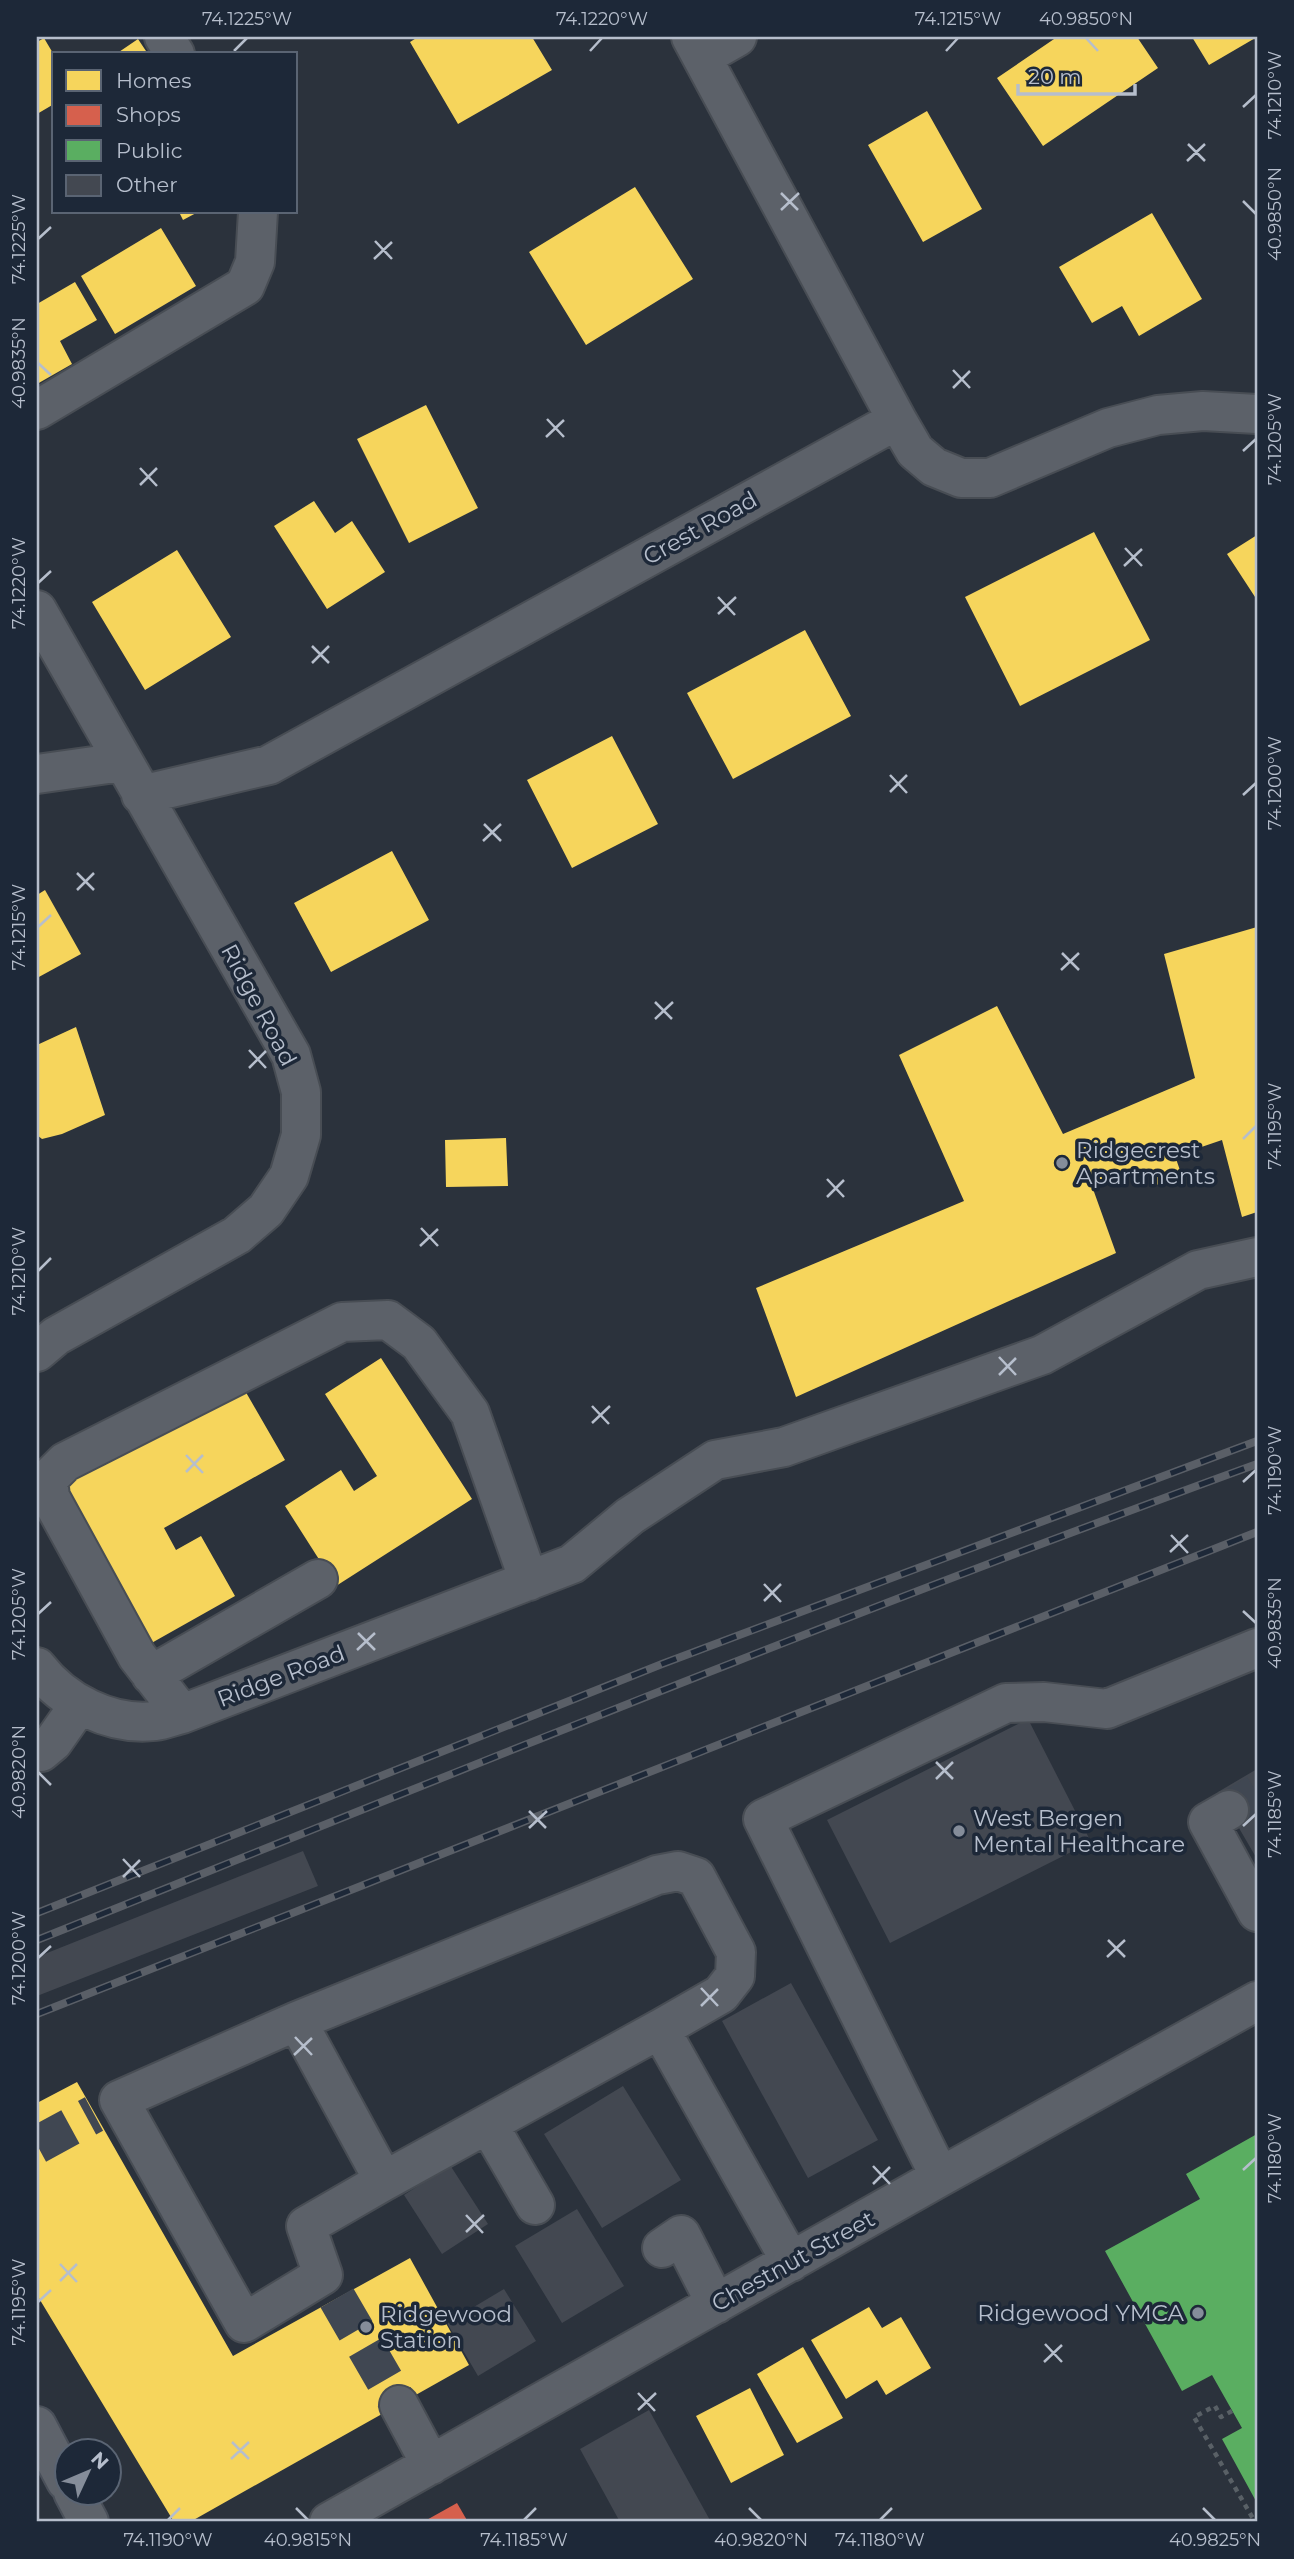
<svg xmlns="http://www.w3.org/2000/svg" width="1294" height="2559" viewBox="0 0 1294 2559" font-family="Montserrat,sans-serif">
	<rect width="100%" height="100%" fill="#2b323c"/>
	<path fill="#f6d55c" d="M 418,37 L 532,37 L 552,70 L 458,124 L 410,42 Z
		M 1057,37 L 1137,37 L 1158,68 L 1043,146 L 997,78 Z
		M 1192,37 L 1257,37 L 1209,65 Z
		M 44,38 L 54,55 L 54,104 L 37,114 L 37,42 Z
		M 138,39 L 148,54 L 116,54 Z
		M 927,111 L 982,209 L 923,242 L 868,145 Z
		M 635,187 L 693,279 L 586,345 L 529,252 Z
		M 179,212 L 198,212 L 183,220 Z
		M 1152,213 L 1202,299 L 1139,336 L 1122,306 L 1092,323 L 1059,267 Z
		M 161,228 L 196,286 L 115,334 L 81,276 Z
		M 75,282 L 97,320 L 60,341 L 72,364 L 37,384 L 37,304 Z
		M 426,405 L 478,508 L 409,543 L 357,439 Z
		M 314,501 L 335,533 L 352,521 L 385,572 L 327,609 L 274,526 Z
		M 1094,532 L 1150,640 L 1020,706 L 965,597 Z
		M 1257,535 L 1257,600 L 1227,554 Z
		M 177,550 L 231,637 L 145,690 L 92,602 Z
		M 805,630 L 851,716 L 733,779 L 687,693 Z
		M 612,736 L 658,824 L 572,868 L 527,780 Z
		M 392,851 L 429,920 L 331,972 L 294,903 Z
		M 45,890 L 81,954 L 37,978 L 37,895 Z
		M 1257,927 L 1257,1212 L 1242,1217 L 1222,1140 L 1175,1156 L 1182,1176 L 1153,1186 L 1148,1170 L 1093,1189 L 1116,1253 L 796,1397 L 756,1288 L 964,1201 L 899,1055 L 997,1006 L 1063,1134 L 1195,1078 L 1164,954 Z
		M 76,1027 L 105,1115 L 62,1134 L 42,1139 L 37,1135 L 37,1045 Z
		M 506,1138 L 508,1186 L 446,1187 L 445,1140 Z
		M 381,1358 L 472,1499 L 336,1586 L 285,1506 L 341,1470 L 354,1491 L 377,1476 L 325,1394 Z
		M 240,1382 L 285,1460 L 164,1528 L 176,1550 L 201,1536 L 235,1596 L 148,1645 L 57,1485 Z
		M 77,2082 L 233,2356 L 410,2258 L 469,2365 L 190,2522 L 174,2522 L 37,2295 L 37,2103 Z
		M 869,2307 L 882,2328 L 901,2317 L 931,2368 L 886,2395 L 877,2380 L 846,2399 L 811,2340 Z
		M 803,2347 L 843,2418 L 797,2443 L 757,2374 Z
		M 750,2388 L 784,2455 L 731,2483 L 696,2416 Z"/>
	<path fill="#d6604d" d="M 457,2503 L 468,2522 L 423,2522 Z"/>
	<path fill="#5aae61" d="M 1257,2134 L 1257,2503 L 1222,2439 L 1242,2428 L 1212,2375 L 1182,2391 L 1105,2251 L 1200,2199 L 1186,2174 Z"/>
	<path fill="#434851" d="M 1028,1719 L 1091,1842 L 890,1943 L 827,1820 Z
		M 1257,1769 L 1257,1859 L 1218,1792 Z
		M 303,1851 L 318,1886 L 37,1996 L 37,1957 Z
		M 791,1983 L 878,2140 L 808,2178 L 722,2021 Z
		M 623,2086 L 681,2180 L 602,2228 L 544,2134 Z
		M 450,2165 L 488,2224 L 442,2254 L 404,2195 Z
		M 577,2209 L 624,2286 L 562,2323 L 515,2246 Z
		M 504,2289 L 536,2341 L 478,2376 L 447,2323 Z
		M 649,2410 L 711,2522 L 620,2522 L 580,2449 Z"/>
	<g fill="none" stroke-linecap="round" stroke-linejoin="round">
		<path stroke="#404752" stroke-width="38" stroke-dasharray="38 19" stroke-linecap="butt" d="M 1229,1810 L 1257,1793
			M 37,2145 L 94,2114
			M 337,2298 L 399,2405"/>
		<g stroke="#484d54" stroke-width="42">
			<path id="minor" d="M 164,37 L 175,54
				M 691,37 L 897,420 L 915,451 L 934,467 L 961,478 L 990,478 L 1108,428 L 1158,415 L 1203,411 L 1257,414
				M 702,57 L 737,37
				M 37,410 L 245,286 L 255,262 L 258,212
				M 37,610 L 291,1055 L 301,1092 L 301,1135 L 289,1176 L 266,1210 L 237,1235 L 56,1336 L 37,1352
				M 37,774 L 122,762
				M 141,795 L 269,765 L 897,420
				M 37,1667 C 64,1702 110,1726 155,1721 C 164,1720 173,1716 182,1714 L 572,1564 L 630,1516 L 715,1460 L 784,1447 L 1042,1355 L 1198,1270 L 1257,1257
				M 151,1675 L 318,1579
				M 182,1714 L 137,1656 L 50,1497 L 48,1479 L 65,1462 L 342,1322 L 388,1320 L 419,1343 L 470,1413 L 529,1581
				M 37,1752 L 41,1752 L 53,1742 L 79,1705
				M 1229,1810 L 1208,1822 L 1257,1912
				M 297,2021 L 119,2100 L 244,2323 L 323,2275 L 306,2226 L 384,2181
				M 660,2029 L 384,2181 L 297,2021 L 657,1875 L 678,1871 L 696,1877 L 736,1952 L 735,1976 L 721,1994 L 660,2029 L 791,2262
				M 488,2124 L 535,2205
				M 940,2177 L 763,1819 L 1006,1703 L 1044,1702 L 1107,1709 L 1257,1648
				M 662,2248 L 681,2235 L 716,2304
				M 399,2405 L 431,2465
				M 329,2522 L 940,2177 L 1257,2001"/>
		</g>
		<g stroke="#494f59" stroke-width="42">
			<path id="major" d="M 37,2426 L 66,2481
				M 73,2492 L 89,2522"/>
		</g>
		<path stroke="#596066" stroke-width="4.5" stroke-dasharray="5 5" stroke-linecap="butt" d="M 1232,2411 L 1221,2417 L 1215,2406 L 1194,2417 L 1255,2522"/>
		<use href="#minor" stroke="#5c6169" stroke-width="38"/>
		<use href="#major" stroke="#5e636b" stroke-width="38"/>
		<g stroke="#5a5f67" stroke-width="8">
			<path id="rail" d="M 37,1913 L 662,1664 L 1257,1441
				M 37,1940 C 442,1778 847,1613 1257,1464
				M 37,2014 L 1257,1532"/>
		</g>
		<use href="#rail" stroke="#1d2838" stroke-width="5" stroke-dasharray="16" stroke-linecap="butt"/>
	</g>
	<path fill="none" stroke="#b6becc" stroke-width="2.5" d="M 1086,38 L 1098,51M 234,51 L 247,38M 590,51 L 602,38M 946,51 L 958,38M 1243,107 L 1256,95M 1188,144 L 1205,161M 1187,161 L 1205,144M 781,193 L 798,210M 1243,201 L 1256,214M 781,210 L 799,193M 38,239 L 51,227M 375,241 L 392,259M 374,259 L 392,242M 38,363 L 51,375M 953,370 L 970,388M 953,388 L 970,371M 547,419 L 564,437M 546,437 L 564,420M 1243,451 L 1256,439M 140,468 L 157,486M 140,485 L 157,468M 1125,548 L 1142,566M 1124,566 L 1142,549M 38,583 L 51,571M 718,597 L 735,615M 718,614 L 736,597M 312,646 L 329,663M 312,663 L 329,646M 890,775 L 907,793M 890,792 L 907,775M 1243,795 L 1256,783M 484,824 L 501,841M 483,841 L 501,824M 77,873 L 94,890M 77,890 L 94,873M 38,927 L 51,915M 1062,953 L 1079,970M 1061,970 L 1079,953M 655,1002 L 672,1019M 655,1019 L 673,1002M 249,1050 L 266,1068M 249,1068 L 266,1051M 1243,1139 L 1256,1126M 827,1179 L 844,1197M 827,1197 L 844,1180M 421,1228 L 438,1246M 420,1246 L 438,1229M 38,1271 L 51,1258M 999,1357 L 1016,1375M 999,1375 L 1016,1358M 592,1406 L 609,1424M 592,1423 L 610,1406M 186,1455 L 203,1473M 186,1472 L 203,1455M 1243,1482 L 1256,1470M 1171,1535 L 1188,1553M 1170,1552 L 1188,1535M 764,1584 L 781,1602M 764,1601 L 781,1584M 1243,1611 L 1256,1623M 38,1614 L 51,1602M 358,1633 L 375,1650M 357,1650 L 375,1633M 936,1762 L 953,1779M 38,1772 L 51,1785M 936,1779 L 953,1762M 529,1811 L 546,1828M 1243,1826 L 1256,1814M 529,1828 L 547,1811M 123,1859 L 140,1877M 123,1877 L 140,1860M 1108,1940 L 1125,1957M 1107,1957 L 1125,1940M 38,1958 L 51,1946M 701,1988 L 718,2006M 701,2006 L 718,1989M 295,2037 L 312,2055M 294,2055 L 312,2038M 873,2166 L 890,2184M 1243,2170 L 1256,2158M 873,2184 L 890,2167M 466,2215 L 483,2233M 466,2232 L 484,2215M 60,2264 L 77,2282M 60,2281 L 77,2264M 38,2302 L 51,2290M 1045,2344 L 1062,2362M 1044,2362 L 1062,2345M 638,2393 L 655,2411M 638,2410 L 656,2393M 232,2442 L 249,2459M 231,2459 L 249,2442M 296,2508 L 308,2520M 749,2508 L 761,2520M 1203,2508 L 1215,2520M 168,2520 L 180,2508M 524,2520 L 536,2508M 880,2520 L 892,2508"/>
	<g fill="#858d9a" stroke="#1d2838" stroke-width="2.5">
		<circle cx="1062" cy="1163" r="7"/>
		<circle cx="959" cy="1831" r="7"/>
		<circle cx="1198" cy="2313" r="7"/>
		<circle cx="366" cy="2327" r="7"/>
	</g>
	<g text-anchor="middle" stroke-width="7" stroke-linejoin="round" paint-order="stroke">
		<g font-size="23" fill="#b6becc" stroke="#1d2838">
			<text transform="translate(700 528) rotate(-29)" y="8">Crest Road</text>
			<text transform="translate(259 1005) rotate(62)" y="8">Ridge Road</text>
			<text transform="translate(281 1676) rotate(-21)" y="8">Ridge Road</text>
			<text transform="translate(793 2261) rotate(-29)" y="8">Chestnut Street</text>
		</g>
		<g font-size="23" fill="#b6becc" stroke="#1d2838" text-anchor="start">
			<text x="1076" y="1158">Ridgecrest<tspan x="1076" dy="26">Apartments</tspan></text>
			<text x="973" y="1826">West Bergen<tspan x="973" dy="26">Mental Healthcare</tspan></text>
			<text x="1184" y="2321" text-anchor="end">Ridgewood YMCA</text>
			<text x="380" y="2322">Ridgewood<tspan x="380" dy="26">Station</tspan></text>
		</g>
	</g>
	<rect width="1294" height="2559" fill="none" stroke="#1d2838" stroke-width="77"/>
	<rect x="52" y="52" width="245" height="161" fill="#1d2838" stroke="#5a6473" stroke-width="2"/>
	<rect x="66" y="70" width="35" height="21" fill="#f6d55c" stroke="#5a6473" stroke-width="2"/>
	<text x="116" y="88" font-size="21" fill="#b6becc">Homes</text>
	<rect x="66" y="105" width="35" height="21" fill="#d6604d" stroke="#5a6473" stroke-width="2"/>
	<text x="116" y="122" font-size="21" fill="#b6becc">Shops</text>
	<rect x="66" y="140" width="35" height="21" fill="#5aae61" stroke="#5a6473" stroke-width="2"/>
	<text x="116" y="158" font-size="21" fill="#b6becc">Public</text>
	<rect x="66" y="175" width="35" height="21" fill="#434851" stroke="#5a6473" stroke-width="2"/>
	<text x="116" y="192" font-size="21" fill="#b6becc">Other</text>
	<g transform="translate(88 2472) rotate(46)"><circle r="33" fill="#1d2838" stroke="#5a6473" stroke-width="2"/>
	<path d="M0-5L12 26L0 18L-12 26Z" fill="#858d9a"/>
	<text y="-10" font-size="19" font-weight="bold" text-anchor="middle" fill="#b6becc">N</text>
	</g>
	<path d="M1018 84v10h117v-10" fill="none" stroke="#b6becc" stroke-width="3.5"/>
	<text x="1028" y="84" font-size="21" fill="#b6becc" stroke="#1d2838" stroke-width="5" paint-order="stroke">20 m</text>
	<rect x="38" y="38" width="1218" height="2482" fill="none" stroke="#b6becc" stroke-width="2.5"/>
	<g font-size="18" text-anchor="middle" fill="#b6becc">
		<text x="247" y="25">74.1225°W</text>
		<text x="602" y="25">74.1220°W</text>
		<text x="958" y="25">74.1215°W</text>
		<text x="1086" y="25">40.9850°N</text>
		<text transform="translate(1275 95) rotate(-90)" y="6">74.1210°W</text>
		<text transform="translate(1275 214) rotate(-90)" y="6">40.9850°N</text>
		<text transform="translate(19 239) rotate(-90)" y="6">74.1225°W</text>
		<text transform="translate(19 363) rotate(-90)" y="6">40.9835°N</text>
		<text transform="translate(1275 439) rotate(-90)" y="6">74.1205°W</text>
		<text transform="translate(19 583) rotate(-90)" y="6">74.1220°W</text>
		<text transform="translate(1275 783) rotate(-90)" y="6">74.1200°W</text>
		<text transform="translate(19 927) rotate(-90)" y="6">74.1215°W</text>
		<text transform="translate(1275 1126) rotate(-90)" y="6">74.1195°W</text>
		<text transform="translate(19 1271) rotate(-90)" y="6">74.1210°W</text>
		<text transform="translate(1275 1470) rotate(-90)" y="6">74.1190°W</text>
		<text transform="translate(19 1614) rotate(-90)" y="6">74.1205°W</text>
		<text transform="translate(1275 1623) rotate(-90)" y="6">40.9835°N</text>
		<text transform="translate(19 1772) rotate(-90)" y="6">40.9820°N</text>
		<text transform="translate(1275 1814) rotate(-90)" y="6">74.1185°W</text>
		<text transform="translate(19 1958) rotate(-90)" y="6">74.1200°W</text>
		<text transform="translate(1275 2158) rotate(-90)" y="6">74.1180°W</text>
		<text transform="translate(19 2302) rotate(-90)" y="6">74.1195°W</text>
		<text x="168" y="2546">74.1190°W</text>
		<text x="308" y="2546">40.9815°N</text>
		<text x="524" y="2546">74.1185°W</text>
		<text x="761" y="2546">40.9820°N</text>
		<text x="880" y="2546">74.1180°W</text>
		<text x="1215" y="2546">40.9825°N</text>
	</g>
</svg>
